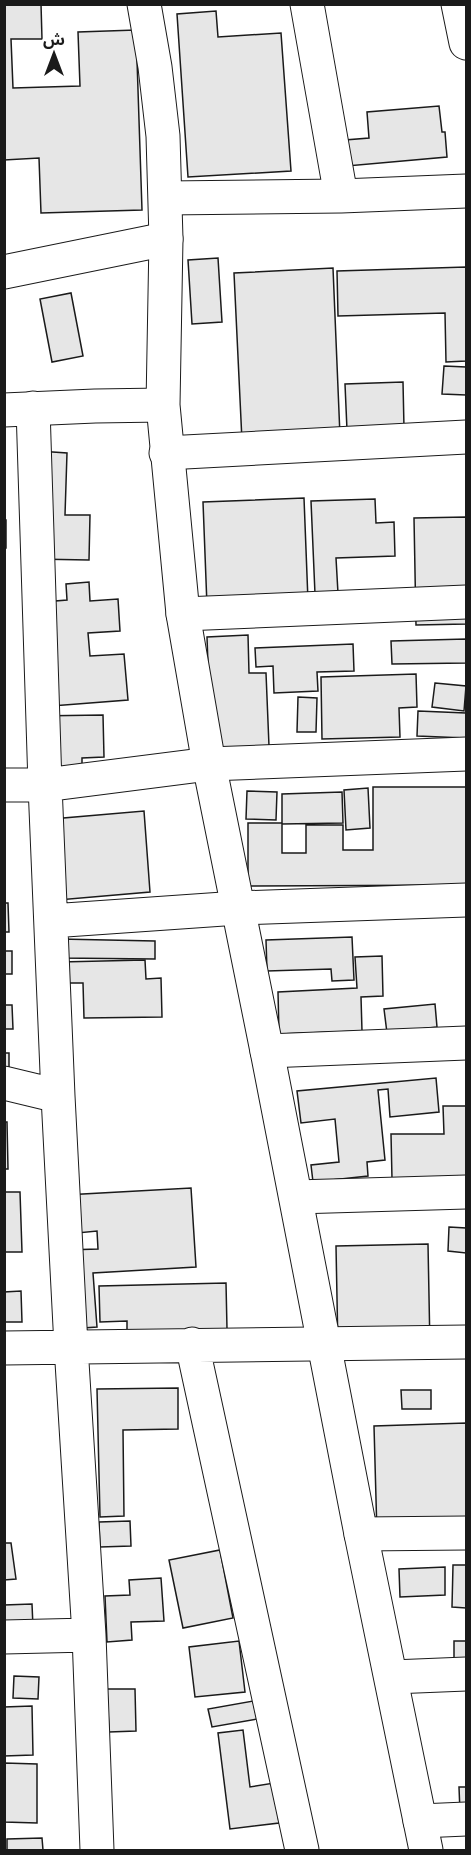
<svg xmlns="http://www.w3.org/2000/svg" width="471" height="1855" viewBox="0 0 471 1855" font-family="Barlow,'Noto Sans Arabic',sans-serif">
	<rect width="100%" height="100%" fill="#fff"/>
	<path fill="#e6e6e6" stroke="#1a1a1a" stroke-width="1.5" d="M 4,4 L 41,4 L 42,39 L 11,39 L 13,88 L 80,86 L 78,32 L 136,30 L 142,210 L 41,213 L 39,158 L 4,160 Z
		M 216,11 L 218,37 L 281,33 L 291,171 L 188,177 L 177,14 Z
		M 439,106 L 442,132 L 445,132 L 447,157 L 347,166 L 345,140 L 369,138 L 367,112 Z
		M 218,258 L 222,322 L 192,324 L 188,260 Z
		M 466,267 L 466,361 L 446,362 L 445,313 L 338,316 L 337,271 Z
		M 333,268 L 340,436 L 242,441 L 234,273 Z
		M 71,293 L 83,356 L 52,362 L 40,299 Z
		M 444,366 L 466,367 L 466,395 L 442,394 Z
		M 403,382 L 404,428 L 347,430 L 345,384 Z
		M 38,451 L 67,453 L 65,515 L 90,515 L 89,560 L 34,559 Z
		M 304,498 L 308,601 L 207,606 L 203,502 Z
		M 375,499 L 376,523 L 394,522 L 395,556 L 336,558 L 338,593 L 315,594 L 311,501 Z
		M 466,517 L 466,624 L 416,625 L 414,518 Z
		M 4,520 L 6,520 L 6,548 L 4,548 Z
		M 89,582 L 90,601 L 118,599 L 120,631 L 88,633 L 90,656 L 124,654 L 128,700 L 39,707 L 31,603 L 67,600 L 66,584 Z
		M 248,635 L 249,673 L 266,673 L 269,746 L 211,748 L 207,637 Z
		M 466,639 L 466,663 L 392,664 L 391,641 Z
		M 353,644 L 354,671 L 317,672 L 318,691 L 274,693 L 273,666 L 256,667 L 255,648 Z
		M 416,674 L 417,707 L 399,708 L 400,737 L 322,739 L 321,677 Z
		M 435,683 L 466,686 L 464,711 L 432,707 Z
		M 298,697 L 317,698 L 316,732 L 297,732 Z
		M 418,711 L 466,713 L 466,738 L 417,736 Z
		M 103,715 L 104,757 L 82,758 L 82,790 L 37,791 L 35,716 Z
		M 373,787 L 466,787 L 466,885 L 248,886 L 248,823 L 282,823 L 282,853 L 306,853 L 306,825 L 343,825 L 343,850 L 373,850 Z
		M 368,788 L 370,828 L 346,830 L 344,790 Z
		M 247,791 L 277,792 L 276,820 L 246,819 Z
		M 342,792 L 343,823 L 282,824 L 282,794 Z
		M 144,811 L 150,892 L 58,900 L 52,819 Z
		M 4,903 L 8,903 L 9,932 L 4,932 Z
		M 352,937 L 354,980 L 332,981 L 331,969 L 267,971 L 266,940 Z
		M 59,939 L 155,941 L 155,959 L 59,958 Z
		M 4,951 L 12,951 L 12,974 L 4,974 Z
		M 382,956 L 383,996 L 361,997 L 362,1031 L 279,1034 L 278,992 L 357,988 L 355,957 Z
		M 145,960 L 146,979 L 161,978 L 162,1017 L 84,1018 L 83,983 L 61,983 L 60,962 Z
		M 435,1004 L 437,1027 L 387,1033 L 384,1009 Z
		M 4,1005 L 12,1005 L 13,1029 L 4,1029 Z
		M 4,1053 L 9,1053 L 9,1075 L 4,1075 Z
		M 436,1078 L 439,1112 L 390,1117 L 388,1089 L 378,1090 L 385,1160 L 367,1162 L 368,1176 L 313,1182 L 311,1165 L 339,1162 L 335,1119 L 301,1123 L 297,1091 Z
		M 443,1106 L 466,1106 L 466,1179 L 392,1179 L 391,1134 L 444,1134 Z
		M 4,1122 L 7,1122 L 8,1169 L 4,1169 Z
		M 191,1188 L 196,1267 L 93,1273 L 97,1327 L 69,1329 L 66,1250 L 98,1249 L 97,1231 L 67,1234 L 65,1195 Z
		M 4,1192 L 20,1192 L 22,1252 L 4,1252 Z
		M 449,1227 L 466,1228 L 466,1253 L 448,1251 Z
		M 428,1244 L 430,1348 L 338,1350 L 336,1246 Z
		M 226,1283 L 227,1329 L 127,1332 L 127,1321 L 100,1322 L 99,1286 Z
		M 21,1291 L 22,1322 L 4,1322 L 4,1292 Z
		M 178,1388 L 178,1429 L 123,1430 L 124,1516 L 100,1517 L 97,1389 Z
		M 401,1390 L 431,1390 L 431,1409 L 402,1409 Z
		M 466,1423 L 466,1532 L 377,1535 L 374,1426 Z
		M 130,1521 L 131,1546 L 100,1547 L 99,1522 Z
		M 4,1543 L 11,1543 L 16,1579 L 4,1580 Z
		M 220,1550 L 233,1618 L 183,1628 L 169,1560 Z
		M 453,1565 L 466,1565 L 466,1608 L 452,1607 Z
		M 445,1567 L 445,1595 L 400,1597 L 399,1569 Z
		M 161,1578 L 164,1621 L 131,1622 L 132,1640 L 107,1642 L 105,1596 L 130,1595 L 129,1580 Z
		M 32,1604 L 33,1627 L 4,1628 L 4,1605 Z
		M 239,1641 L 245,1692 L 195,1697 L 189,1647 Z
		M 454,1641 L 466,1641 L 466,1661 L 454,1661 Z
		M 14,1676 L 39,1677 L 38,1699 L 13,1698 Z
		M 107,1689 L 135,1689 L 136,1731 L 109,1732 Z
		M 253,1701 L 257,1719 L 212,1727 L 208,1709 Z
		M 32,1706 L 33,1755 L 4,1756 L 4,1707 Z
		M 243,1730 L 250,1787 L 274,1783 L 279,1823 L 230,1829 L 218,1733 Z
		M 4,1763 L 37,1764 L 37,1823 L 4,1822 Z
		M 459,1787 L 466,1787 L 466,1812 L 460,1812 Z
		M 42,1838 L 43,1850 L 7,1850 L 7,1839 Z"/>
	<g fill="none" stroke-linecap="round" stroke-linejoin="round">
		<g stroke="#1a1a1a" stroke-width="35">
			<path id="minor" d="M 307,4 L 341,196
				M 458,4 L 466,43
				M 166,198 L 341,196 L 466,191
				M 4,272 L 166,239
				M 33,408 L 45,785 L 58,1096 L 71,1346 L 89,1635 L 97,1850
				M 166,453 L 466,437
				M 183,614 L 466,602
				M 4,785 L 45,785 L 209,764 L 466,754
				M 51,921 L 238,908 L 466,900
				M 267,1051 L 466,1043
				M 4,1083 L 58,1096
				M 296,1197 L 466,1192
				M 192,1344 L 302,1850
				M 4,1348 L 466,1342
				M 361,1534 L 466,1533
				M 4,1637 L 89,1635
				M 392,1677 L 466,1674
				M 420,1821 L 466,1819"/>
		</g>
		<g stroke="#1a1a1a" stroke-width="35">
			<path id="major" d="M 144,4 L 155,67 L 163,136 L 166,239 L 163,405 L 183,614 L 209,764 L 267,1051 L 361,1534 L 426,1850
				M 4,410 L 95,406 L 163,405"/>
		</g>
		<use href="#minor" stroke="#fff" stroke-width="33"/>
		<use href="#major" stroke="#fff" stroke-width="33"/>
	</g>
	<rect width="471" height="1855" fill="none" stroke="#1a1a1a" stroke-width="12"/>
	<g transform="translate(54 54)" stroke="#ffffff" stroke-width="4.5" paint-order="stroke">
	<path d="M0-4.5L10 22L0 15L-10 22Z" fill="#1a1a1a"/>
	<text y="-9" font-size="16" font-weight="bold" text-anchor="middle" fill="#1a1a1a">ش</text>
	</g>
</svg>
